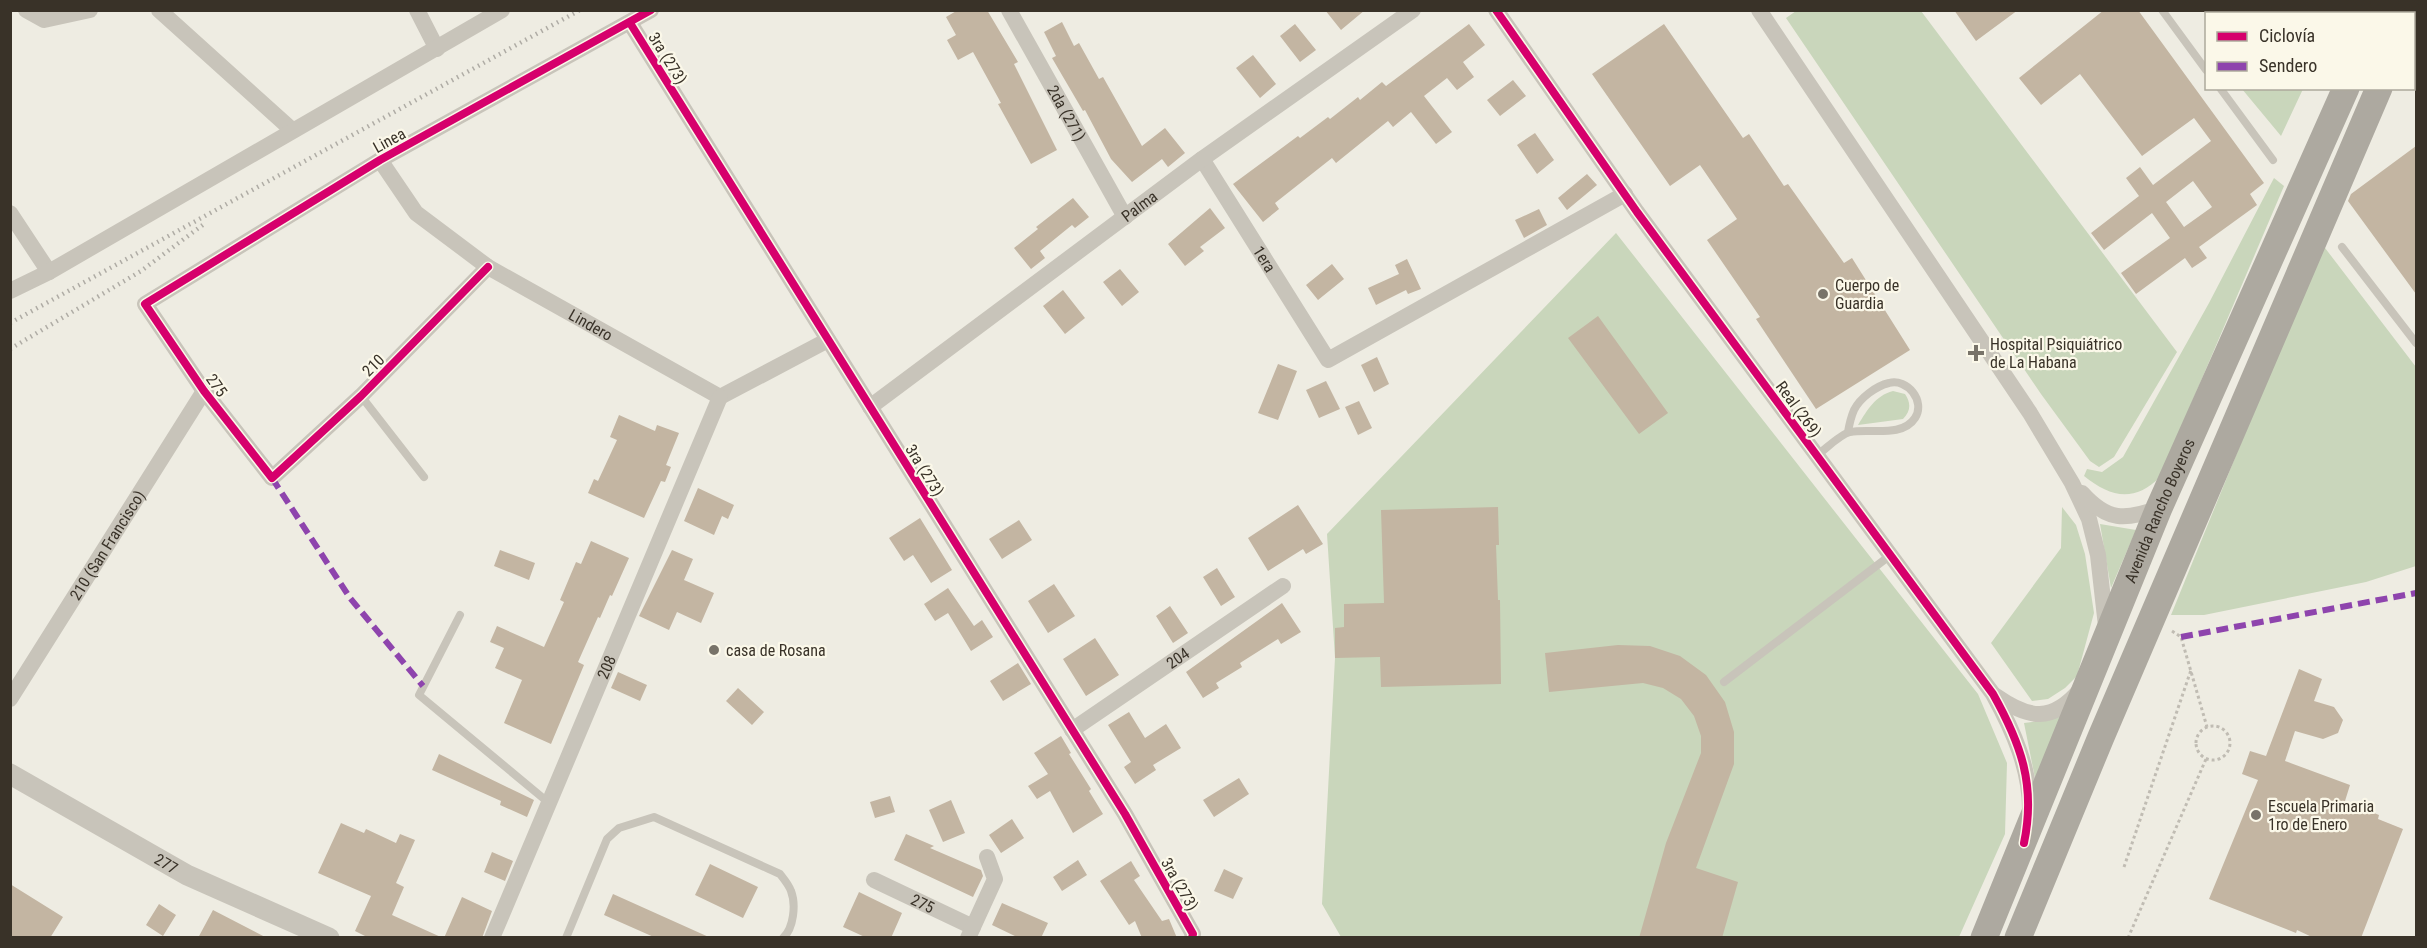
<svg xmlns="http://www.w3.org/2000/svg" width="2427" height="948" viewBox="0 0 2427 948" font-family="'Roboto Condensed',sans-serif">
	<rect width="100%" height="100%" fill="#eeece2"/>
	<path fill="#c9d6bb" d="M 2255,10 L 2335,10 L 2337,13 L 2251,13 Z
		M 1796,11 L 1921,11 L 2177,352 L 2114,457 L 2099,467 L 2090,461 L 2041,394 L 1786,18 Z
		M 2242,89 L 2303,89 L 2281,136 Z
		M 2274,178 L 2284,186 L 2160,477 C 2134,503 2110,497 2084,476 L 2087,469 L 2102,472 L 2123,457 L 2209,303 Z
		M 1616,233 L 1978,694 L 2007,763 L 2005,834 L 1959,937 L 1341,937 L 1322,904 L 1335,658 L 1327,534 Z
		M 2322,244 L 2416,367 L 2416,566 L 2366,582 L 2204,615 L 2171,615 Z
		M 1893,391 L 1905,394 C 1911,403 1911,411 1903,419 L 1858,425 C 1868,409 1875,396 1893,391 Z
		M 2062,507 L 2076,525 L 2085,554 L 2094,613 L 2077,676 L 2065,688 L 2048,699 L 2032,701 L 1991,643 L 2061,548 Z
		M 2100,524 L 2136,530 L 2111,588 Z
		M 2069,709 L 2036,783 L 2024,723 L 2047,720 Z"/>
	<path fill="#c3b5a2" fill-rule="evenodd" d="M 958,10 L 987,10 L 1018,62 L 1014,64 L 1057,150 L 1031,164 L 998,104 L 1001,103 L 973,52 L 958,60 L 947,40 L 956,35 L 946,17 Z
		M 1325,10 L 1365,10 L 1341,30 Z
		M 1954,10 L 2018,10 L 1976,41 Z
		M 2104,10 L 2138,10 L 2264,183 L 2250,194 L 2257,205 L 2199,247 L 2207,258 L 2192,268 L 2185,258 L 2136,294 L 2121,273 L 2170,238 L 2152,213 L 2104,250 L 2091,233 L 2139,196 L 2126,178 L 2140,167 L 2153,185 L 2211,141 L 2194,118 L 2142,156 L 2080,74 L 2041,105 L 2019,78 ZM 2193,181 L 2212,207 L 2184,227 L 2166,202 Z
		M 1062,22 L 1074,46 L 1079,43 L 1099,79 L 1103,77 L 1142,146 L 1165,128 L 1185,153 L 1168,167 L 1162,159 L 1132,182 L 1111,159 L 1085,110 L 1083,111 L 1052,58 L 1056,56 L 1044,32 Z
		M 1295,24 L 1316,50 L 1300,62 L 1280,36 Z
		M 1469,24 L 1485,45 L 1463,62 L 1474,77 L 1457,90 L 1447,78 L 1424,96 L 1452,132 L 1436,144 L 1411,112 L 1393,127 L 1388,121 L 1336,163 L 1332,158 L 1275,203 L 1279,209 L 1263,222 L 1233,184 L 1298,136 L 1300,138 L 1328,117 L 1330,119 L 1358,97 L 1360,100 L 1382,82 L 1386,86 Z
		M 1664,24 L 1743,138 L 1749,134 L 1784,186 L 1788,184 L 1844,263 L 1852,258 L 1910,350 L 1816,409 L 1756,319 L 1760,317 L 1707,240 L 1737,219 L 1700,165 L 1670,186 L 1592,74 Z
		M 1253,55 L 1276,84 L 1260,98 L 1236,68 Z
		M 1513,80 L 1526,96 L 1500,116 L 1487,100 Z
		M 1535,133 L 1554,160 L 1537,174 L 1517,145 Z
		M 2416,146 L 2416,294 L 2348,201 L 2351,194 Z
		M 1587,174 L 1597,185 L 1567,210 L 1558,198 Z
		M 1073,198 L 1089,217 L 1075,228 L 1072,225 L 1040,251 L 1045,258 L 1031,269 L 1014,248 L 1038,229 L 1036,227 Z
		M 1210,208 L 1225,228 L 1200,247 L 1204,251 L 1185,266 L 1168,244 Z
		M 1539,209 L 1547,225 L 1524,238 L 1515,220 Z
		M 1407,259 L 1421,289 L 1408,294 L 1406,290 L 1376,305 L 1368,288 L 1399,274 L 1395,265 Z
		M 1332,264 L 1344,279 L 1318,300 L 1306,285 Z
		M 1120,269 L 1139,292 L 1122,306 L 1103,282 Z
		M 1063,290 L 1085,318 L 1065,334 L 1043,306 Z
		M 1598,316 L 1668,413 L 1639,434 L 1568,338 Z
		M 1377,357 L 1389,384 L 1374,392 L 1361,365 Z
		M 1278,364 L 1297,371 L 1278,420 L 1258,413 Z
		M 1326,381 L 1340,409 L 1319,418 L 1306,390 Z
		M 1359,401 L 1372,428 L 1358,435 L 1345,407 Z
		M 619,415 L 655,431 L 657,425 L 679,433 L 666,465 L 671,467 L 665,482 L 661,481 L 644,518 L 588,493 L 594,479 L 598,481 L 617,440 L 610,437 Z
		M 698,488 L 734,505 L 728,519 L 722,516 L 714,535 L 684,521 Z
		M 1298,505 L 1323,544 L 1306,554 L 1303,549 L 1268,571 L 1248,538 Z
		M 1498,507 L 1499,545 L 1496,545 L 1498,600 L 1500,600 L 1501,684 L 1381,687 L 1380,657 L 1335,658 L 1335,628 L 1344,627 L 1344,604 L 1384,603 L 1381,510 Z
		M 920,518 L 952,570 L 931,583 L 913,555 L 904,561 L 889,538 Z
		M 1019,520 L 1032,540 L 1002,559 L 989,539 Z
		M 591,541 L 629,558 L 612,596 L 610,595 L 600,618 L 598,617 L 578,662 L 584,665 L 551,744 L 504,723 L 522,680 L 495,668 L 504,648 L 490,642 L 497,626 L 544,647 L 564,602 L 560,600 L 576,562 L 581,564 Z
		M 500,550 L 535,563 L 529,580 L 494,566 Z
		M 672,550 L 693,559 L 684,580 L 714,593 L 701,623 L 677,612 L 669,630 L 639,616 Z
		M 1217,568 L 1235,597 L 1221,606 L 1203,577 Z
		M 1054,584 L 1075,616 L 1048,633 L 1028,601 Z
		M 948,588 L 974,626 L 982,620 L 993,637 L 971,651 L 948,613 L 935,621 L 924,604 Z
		M 1282,603 L 1301,632 L 1281,644 L 1278,639 L 1240,663 L 1242,667 L 1216,683 L 1219,688 L 1203,698 L 1186,672 Z
		M 1170,606 L 1188,633 L 1173,643 L 1156,616 Z
		M 1095,638 L 1119,675 L 1086,696 L 1063,659 Z
		M 1618,645 L 1650,646 L 1680,656 L 1706,675 L 1725,702 L 1734,732 L 1734,764 L 1696,868 L 1738,882 L 1722,938 L 1639,938 L 1666,843 L 1701,753 L 1701,736 L 1694,716 L 1681,699 L 1663,688 L 1643,683 L 1549,692 L 1545,653 Z
		M 1018,663 L 1031,684 L 1003,701 L 990,681 Z
		M 2299,669 L 2322,679 L 2314,701 L 2334,707 L 2343,720 L 2338,733 L 2323,739 L 2295,731 L 2285,761 L 2350,785 L 2345,801 L 2379,815 L 2378,819 L 2403,829 L 2361,938 L 2314,938 L 2297,930 L 2296,933 L 2209,899 L 2258,780 L 2242,774 L 2250,751 L 2266,756 Z
		M 618,672 L 647,685 L 640,701 L 611,688 Z
		M 738,688 L 764,712 L 752,725 L 726,701 Z
		M 1129,712 L 1145,738 L 1166,724 L 1181,748 L 1153,765 L 1156,770 L 1135,784 L 1124,767 L 1131,762 L 1108,725 Z
		M 1061,736 L 1071,753 L 1069,754 L 1091,789 L 1089,791 L 1103,814 L 1073,833 L 1050,791 L 1037,799 L 1028,786 L 1048,774 L 1034,753 Z
		M 439,754 L 534,800 L 527,817 L 500,805 L 501,801 L 432,770 Z
		M 1239,778 L 1249,794 L 1214,817 L 1203,800 Z
		M 890,796 L 895,812 L 875,818 L 870,802 Z
		M 951,800 L 965,833 L 943,842 L 929,810 Z
		M 1012,819 L 1024,838 L 1001,853 L 989,835 Z
		M 341,823 L 364,833 L 366,829 L 396,843 L 400,834 L 415,840 L 396,883 L 404,887 L 392,915 L 443,938 L 369,938 L 355,931 L 371,896 L 318,873 Z
		M 906,834 L 934,846 L 930,848 L 981,870 L 983,876 L 973,897 L 894,860 Z
		M 492,852 L 513,861 L 505,881 L 484,872 Z
		M 1078,860 L 1087,875 L 1062,891 L 1053,877 Z
		M 1131,861 L 1140,876 L 1134,880 L 1162,921 L 1169,919 L 1177,938 L 1142,938 L 1135,921 L 1129,925 L 1100,881 Z
		M 710,864 L 758,887 L 743,918 L 695,895 Z
		M 1224,869 L 1243,878 L 1233,899 L 1214,891 Z
		M 10,884 L 63,917 L 50,938 L 10,938 Z
		M 859,892 L 902,913 L 891,938 L 867,938 L 843,927 Z
		M 613,894 L 711,938 L 656,938 L 604,915 Z
		M 462,897 L 492,911 L 482,938 L 444,938 Z
		M 1002,903 L 1048,923 L 1041,938 L 1019,938 L 992,925 Z
		M 159,904 L 176,915 L 163,936 L 146,925 Z
		M 213,910 L 267,938 L 198,938 Z"/>
	<g fill="none" stroke-linecap="round" stroke-linejoin="round">
		<path stroke="#c0bcb3" stroke-width="3" stroke-dasharray="3 3" stroke-linecap="butt" d="M 2172,631 L 2181,637 L 2207,727
			M2196 743a17 17 0 1 1 34 0a17 17 0 1 1-34 0Z
			M 2124,867 L 2191,670
			M 2128,938 L 2206,759"/>
		<path stroke="#c8c4ba" stroke-width="8" d="M 2162,10 L 2206,70
			M 2220,88 L 2273,160
			M 2342,247 L 2416,343
			M 361,396 L 424,477
			M 1816,456 C 1826,449 1839,435 1850,432 C 1870,428 1902,438 1915,418 C 1926,401 1907,378 1889,383 C 1876,386 1860,398 1854,410 C 1851,417 1849,426 1848,432
			M 460,615 L 419,695 L 549,803
			M 1724,682 L 1892,554
			M 566,938 L 607,839 L 619,828 L 654,817 L 780,874 C 784,879 789,885 791,891 C 796,904 794,928 783,938"/>
		<g stroke="#c8c4ba" stroke-width="16">
			<path d="M 26,10 L 44,20 L 90,10"/>
			<path d="M 159,10 L 292,130"/>
			<path d="M 417,10 L 437,49"/>
			<path id="s1" d="M 1009,10 L 1125,217"/>
			<path d="M 1496,10 L 1637,212 L 1993,694 C 2013,730 2031,770 2030,813"/>
			<path d="M 1759,10 L 2030,413 L 2072,483 L 2089,519 L 2098,555 L 2106,626"/>
			<path d="M 2366,10 L 2368,14"/>
			<path d="M 630,23 L 1125,814 L 1193,934 L 1192,938"/>
			<path id="s2" d="M 1202,159 L 1328,360 L 1625,194"/>
			<path id="s3" d="M 380,160 L 416,213 L 488,267 L 720,397 L 828,340"/>
			<path d="M 10,213 L 49,272"/>
			<path d="M 488,267 L 361,396 L 272,478 L 204,391 L 145,304 L 380,160 L 651,10"/>
			<path d="M 10,291 L 49,272 L 502,10"/>
			<path id="s4" d="M 870,407 L 1202,159 L 1413,10"/>
			<path d="M 2082,493 C 2107,521 2125,521 2159,508"/>
			<path d="M 1996,696 C 2029,719 2052,723 2080,690"/>
			<path id="s5" d="M 10,699 L 204,391"/>
			<path id="s6" d="M 1072,730 L 1283,586"/>
			<path id="s7" d="M 874,880 L 973,927"/>
			<path id="s8" d="M 492,938 L 720,397"/>
			<path d="M 968,938 L 995,879 L 987,857"/>
		</g>
		<path stroke="#c8c4ba" stroke-width="21" id="s9" d="M 10,774 L 187,875 L 329,938"/>
		<g stroke="#ada9a0" stroke-width="27">
			<path d="M 2381,14 L 2383,10"/>
			<path d="M 2411,14 L 2412,10"/>
			<path id="s10" d="M 1984,938 L 2159,508 L 2346,88"/>
			<path d="M 2018,938 L 2101,737 L 2379,88"/>
		</g>
		<path stroke="#afaca5" stroke-width="4.5" stroke-dasharray="1.5 4.5" stroke-linecap="butt" d="M 10,323 L 580,10
			M 10,349 L 141,271 L 204,224"/>
		<path stroke="#8e44ad" stroke-width="6" stroke-dasharray="12 6" stroke-linecap="butt" d="M 272,478 L 350,598 L 423,686
			M 2181,637 L 2416,593"/>
		<g stroke="#fbf8e9" stroke-width="11">
			<path id="cycleway" d="M 1496,10 L 1637,212 L 1993,694 C 2021,744 2036,785 2024,843
				M 630,23 L 1125,814 L 1193,934 L 1192,938
				M 488,267 L 361,396 L 272,478 L 204,391 L 145,304 L 380,160 L 651,10"/>
		</g>
		<use href="#cycleway" stroke="#d6006c" stroke-width="8"/>
	</g>
	<g fill="#787369" stroke="#fbf8e9" stroke-width="2">
		<circle cx="1823" cy="294" r="6"/>
		<path d="M1973 344h6v6h6v6h-6v6h-6v-6h-6v-6h6z"/>
		<circle cx="714" cy="650" r="6"/>
		<circle cx="2256" cy="815" r="6"/>
	</g>
	<g text-anchor="middle" stroke-width="4.5" stroke-linejoin="round" paint-order="stroke">
		<g font-size="16" fill="#393228" stroke="#fbf8e9">
			<text transform="translate(668 58) rotate(58)" y="6">3ra (273)</text>
			<text dy="6" stroke="none"><textPath href="#s1" startOffset="118">2da (271)</textPath></text>
			<text transform="translate(389 140) rotate(-29)" y="6">Linea</text>
			<text dy="6" stroke="none"><textPath href="#s4" startOffset="336">Palma</textPath></text>
			<text dy="6" stroke="none"><textPath href="#s2" startOffset="118">1era</textPath></text>
			<text dy="6" stroke="none"><textPath href="#s3" startOffset="272">Lindero</textPath></text>
			<text transform="translate(373 365) rotate(-45)" y="6">210</text>
			<text transform="translate(217 385) rotate(54)" y="6">275</text>
			<text transform="translate(1799 409) rotate(54)" y="6">Real (269)</text>
			<text transform="translate(925 470) rotate(58)" y="6">3ra (273)</text>
			<text dy="6" stroke="none"><textPath href="#s10" startOffset="462">Avenida Rancho Boyeros</textPath></text>
			<text dy="6" stroke="none"><textPath href="#s5" startOffset="182">210 (San Francisco)</textPath></text>
			<text dy="6" stroke="none"><textPath href="#s6" startOffset="128">204</textPath></text>
			<text dy="6" stroke="none"><textPath href="#s8" startOffset="294">208</textPath></text>
			<text dy="6" stroke="none"><textPath href="#s9" startOffset="180">277</textPath></text>
			<text transform="translate(1180 884) rotate(60)" y="6">3ra (273)</text>
			<text dy="6" stroke="none"><textPath href="#s7" startOffset="54">275</textPath></text>
		</g>
		<g font-size="16" fill="#393228" stroke="#fbf8e9" text-anchor="start">
			<text x="1835" y="291">Cuerpo de<tspan x="1835" dy="18">Guardia</tspan></text>
			<text x="1990" y="350">Hospital Psiquiátrico<tspan x="1990" dy="18">de La Habana</tspan></text>
			<text x="726" y="656">casa de Rosana</text>
			<text x="2268" y="812">Escuela Primaria<tspan x="2268" dy="18">1ro de Enero</tspan></text>
		</g>
	</g>
	<rect width="2427" height="948" fill="none" stroke="#393228" stroke-width="24"/>
	<rect x="2205" y="12" width="210" height="78" fill="#fbf8e9" stroke="#ada99c" stroke-width="1.5"/>
	<rect x="2217" y="32" width="30" height="9" fill="#d6006c" stroke="#ada99c" stroke-width="1.5"/>
	<text x="2259" y="42" font-size="18" fill="#393228">Ciclovía</text>
	<rect x="2217" y="62" width="30" height="9" fill="#8e44ad" stroke="#ada99c" stroke-width="1.5"/>
	<text x="2259" y="72" font-size="18" fill="#393228">Sendero</text>
</svg>
